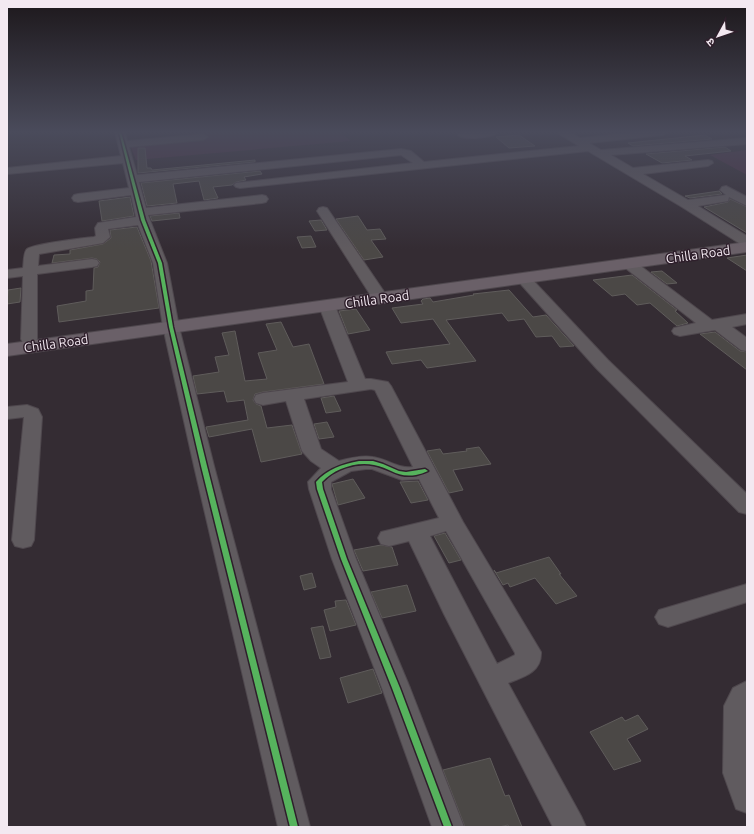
<svg xmlns="http://www.w3.org/2000/svg" width="754" height="834" viewBox="0 0 754 834" font-family="Ubuntu,'Noto Sans Devanagari',sans-serif">
	<rect width="100%" height="100%" fill="#342c33"/>
	<path fill="#4a2f43" d="M 197,132 L 339,132 L 351,141 L 136,160 L 130,145 L 205,138 Z
		M 747,150 L 747,175 L 710,155 Z"/>
	<path fill="#4b4846" stroke="#5f5c5b" d="M 519,135 L 535,146 L 509,148 L 496,137 Z
		M 705,135 L 712,139 L 633,146 L 628,143 Z
		M 725,147 L 731,151 L 685,156 L 692,160 L 662,163 L 646,154 Z
		M 138,148 L 145,148 L 147,168 L 151,168 L 152,170 L 255,160 L 255,162 L 138,173 Z
		M 260,171 L 262,174 L 244,177 L 246,180 L 236,182 L 232,185 L 213,187 L 218,198 L 204,200 L 199,181 L 173,184 L 177,203 L 147,206 L 141,183 Z
		M 719,191 L 722,194 L 690,198 L 685,196 Z
		M 130,197 L 134,216 L 102,221 L 99,201 Z
		M 730,199 L 747,207 L 747,233 L 704,207 L 728,202 Z
		M 179,213 L 180,218 L 152,221 L 150,216 Z
		M 358,216 L 367,230 L 380,229 L 386,239 L 371,240 L 383,257 L 364,260 L 336,219 Z
		M 321,220 L 327,230 L 315,231 L 309,221 Z
		M 137,227 L 151,261 L 159,308 L 59,322 L 57,306 L 86,301 L 86,291 L 93,290 L 94,268 L 98,267 L 100,262 L 97,259 L 92,258 L 52,263 L 54,255 L 70,254 L 70,250 L 103,244 L 111,238 L 110,230 Z
		M 311,236 L 316,247 L 302,248 L 297,237 Z
		M 747,255 L 747,271 L 727,258 Z
		M 662,271 L 677,283 L 667,284 L 651,272 Z
		M 632,275 L 677,310 L 675,311 L 688,323 L 677,326 L 650,303 L 637,305 L 625,294 L 612,296 L 593,280 Z
		M 21,288 L 20,302 L 7,304 L 8,290 Z
		M 509,290 L 533,317 L 546,315 L 574,346 L 560,347 L 552,336 L 536,337 L 524,319 L 508,321 L 502,313 L 446,320 L 476,361 L 427,368 L 421,360 L 392,364 L 386,352 L 450,344 L 433,319 L 401,323 L 392,308 L 423,304 L 421,301 L 423,299 L 430,298 L 433,302 L 474,295 L 473,294 Z
		M 356,309 L 370,330 L 348,334 L 339,311 Z
		M 281,322 L 293,347 L 309,344 L 324,384 L 263,392 L 255,394 L 253,400 L 256,404 L 261,406 L 267,428 L 292,425 L 302,454 L 261,462 L 252,429 L 209,437 L 206,427 L 248,420 L 244,400 L 227,402 L 224,391 L 197,394 L 193,376 L 219,372 L 215,357 L 229,355 L 222,333 L 235,331 L 245,381 L 267,379 L 258,353 L 277,350 L 266,324 Z
		M 715,332 L 740,351 L 747,352 L 747,370 L 700,334 Z
		M 334,396 L 341,411 L 326,413 L 321,398 Z
		M 327,422 L 334,437 L 319,439 L 314,424 Z
		M 479,447 L 491,464 L 453,470 L 463,490 L 449,493 L 427,451 L 440,449 L 443,454 L 467,451 L 466,449 Z
		M 353,479 L 365,498 L 338,505 L 332,484 Z
		M 418,481 L 428,500 L 411,503 L 400,482 Z
		M 445,533 L 461,560 L 449,563 L 434,536 Z
		M 381,545 L 392,547 L 398,565 L 363,571 L 354,550 Z
		M 549,557 L 561,574 L 559,574 L 577,596 L 556,604 L 535,578 L 510,587 L 508,583 L 503,585 L 494,570 L 496,573 Z
		M 312,573 L 316,587 L 304,590 L 300,576 Z
		M 407,585 L 416,611 L 382,618 L 371,592 Z
		M 346,600 L 356,625 L 330,631 L 324,610 L 336,607 L 335,601 Z
		M 323,626 L 331,657 L 320,659 L 311,628 Z
		M 373,669 L 382,693 L 348,703 L 340,678 Z
		M 638,715 L 648,729 L 627,739 L 641,761 L 614,770 L 590,732 L 622,717 L 625,721 Z
		M 490,758 L 505,796 L 509,795 L 522,827 L 509,827 L 508,825 L 499,827 L 465,827 L 443,770 Z"/>
	<g fill="none" stroke-linecap="round" stroke-linejoin="round">
		<g stroke="#4f484e" stroke-width="2">
			<path id="minor" d="M 115,132 L 125,132 L 127,141 L 203,134 L 208,137 L 203,140 L 129,147 L 137,175 L 401,149 L 411,151 L 424,162 L 579,146 L 559,134 L 558,132 L 570,132 L 580,138 L 637,132 L 668,132 L 663,135 L 589,143 L 601,150 L 747,138 L 747,144 L 611,155 L 633,168 L 708,160 L 712,161 L 713,163 L 708,166 L 643,174 L 688,200 L 726,195 L 720,190 L 722,187 L 726,186 L 747,197 L 747,206 L 729,197 L 728,201 L 698,206 L 747,236 L 747,246 L 742,245 L 682,207 L 588,151 L 240,188 L 236,187 L 234,185 L 236,183 L 413,163 L 401,155 L 139,182 L 146,208 L 262,195 L 266,196 L 268,199 L 266,202 L 262,203 L 148,215 L 167,263 L 179,327 L 214,466 L 310,827 L 278,827 L 194,466 L 163,327 L 153,263 L 138,225 L 108,229 L 110,237 L 103,243 L 39,254 L 38,266 L 92,259 L 97,260 L 99,263 L 97,266 L 92,267 L 37,274 L 37,339 L 35,343 L 29,344 L 23,343 L 21,339 L 23,276 L 7,278 L 7,270 L 23,268 C 24,263 23,253 27,249 C 34,244 83,238 94,237 L 96,236 L 95,228 L 98,223 L 136,217 L 131,195 L 78,202 L 74,201 L 72,198 L 74,195 L 78,194 L 129,188 L 123,163 L 7,174 L 7,168 L 121,156 Z
				M 466,132 L 496,132 L 497,133 C 492,138 463,140 458,135 L 459,133 Z
				M 323,207 L 327,208 L 389,299 L 386,302 L 381,304 L 376,302 L 373,299 L 317,211 L 319,208 Z
				M 629,260 L 634,261 L 712,320 L 747,314 L 747,324 L 732,327 L 747,338 L 747,351 L 741,350 L 715,330 L 680,336 L 674,334 L 672,331 L 674,328 L 696,323 L 624,267 L 622,264 L 624,261 Z
				M 523,274 L 528,275 L 608,360 L 747,494 L 747,514 L 739,512 L 596,368 L 518,281 L 516,278 L 518,275 Z
				M 327,301 L 332,303 L 335,306 L 365,379 L 371,379 L 388,382 L 391,386 L 463,522 L 541,652 C 542,672 524,677 508,683 L 581,816 L 586,827 L 553,827 L 444,614 L 409,541 L 389,546 L 381,544 L 378,538 L 381,532 L 439,518 L 419,479 L 402,480 L 372,469 L 366,469 L 351,471 L 331,482 L 331,489 L 356,559 L 410,688 L 464,827 L 432,827 L 382,688 L 332,559 L 309,489 L 308,482 L 321,468 L 311,461 L 302,451 L 286,401 L 263,405 L 256,403 L 254,399 L 256,395 L 263,393 L 348,382 L 319,306 L 322,303 ZM 371,389 L 375,390 L 413,467 C 399,469 387,459 373,457 C 362,455 350,458 339,461 L 321,449 L 304,399 ZM 446,531 L 515,653 L 515,655 L 497,664 L 430,536 Z
				M 27,405 L 38,409 L 42,417 L 34,540 L 31,546 L 23,548 L 15,546 L 12,540 L 24,417 L 7,419 L 7,407 Z
				M 747,584 L 747,602 L 668,627 L 659,624 L 655,617 L 659,610 Z
				M 747,681 L 747,813 L 736,809 L 723,773 L 724,706 L 733,688 Z"/>
		</g>
		<g stroke="#4f484e" stroke-width="2">
			<path id="major" d="M 747,242 L 747,252 L 7,356 L 7,344 Z"/>
		</g>
		<use href="#minor" fill="#605b5f" fill-rule="evenodd"/>
		<use href="#major" fill="#6a6068" fill-rule="evenodd"/>
		<g stroke="#2e1f2b" stroke-width="3">
			<path id="cycleway" d="M 119,132 L 121,132 L 145,220 L 162,263 L 173,327 L 207,466 L 298,827 L 290,827 L 201,466 L 169,327 L 158,263 L 141,220 Z
				M 359,461 L 373,461 L 383,464 L 399,471 L 406,472 L 425,469 L 428,471 C 424,473 420,474 416,475 C 396,478 391,468 374,465 C 356,461 334,469 322,482 L 323,489 L 347,559 L 400,688 L 452,827 L 444,827 L 392,688 L 341,559 L 317,489 L 316,482 C 327,469 343,464 359,461 Z"/>
		</g>
		<use href="#cycleway" fill="#56b35d" fill-rule="evenodd"/>
	</g>
	<linearGradient id="sky" x2="0" y2="1"><stop stop-color="#1d181c"/><stop offset="0.53" stop-color="#4a4b5b"/><stop offset="1" stop-color="#4a4b5b" stop-opacity="0"/></linearGradient>
	<rect width="754" height="249" fill="url(#sky)"/>
	<g text-anchor="middle" stroke-width="3" stroke-linejoin="round" paint-order="stroke">
		<g font-size="13" fill="#f3e9f1" stroke="#2e1f2b">
			<text transform="translate(698 254) rotate(-8)" y="5">Chilla Road</text>
			<text transform="translate(377 299) rotate(-8)" y="5">Chilla Road</text>
			<text transform="translate(56 343) rotate(-8)" y="5">Chilla Road</text>
		</g>
	</g>
	<rect width="754" height="834" fill="none" stroke="#f3e9f1" stroke-width="16"/>
	<g transform="translate(718 36) rotate(230)" stroke="#2e1f2b" stroke-width="3" paint-order="stroke">
	<path d="M0-3L7 15L0 10L-7 15Z" fill="#f3e9f1"/>
	<text y="-6" font-size="11" font-weight="bold" text-anchor="middle" fill="#f3e9f1">उ</text>
	</g>
</svg>
